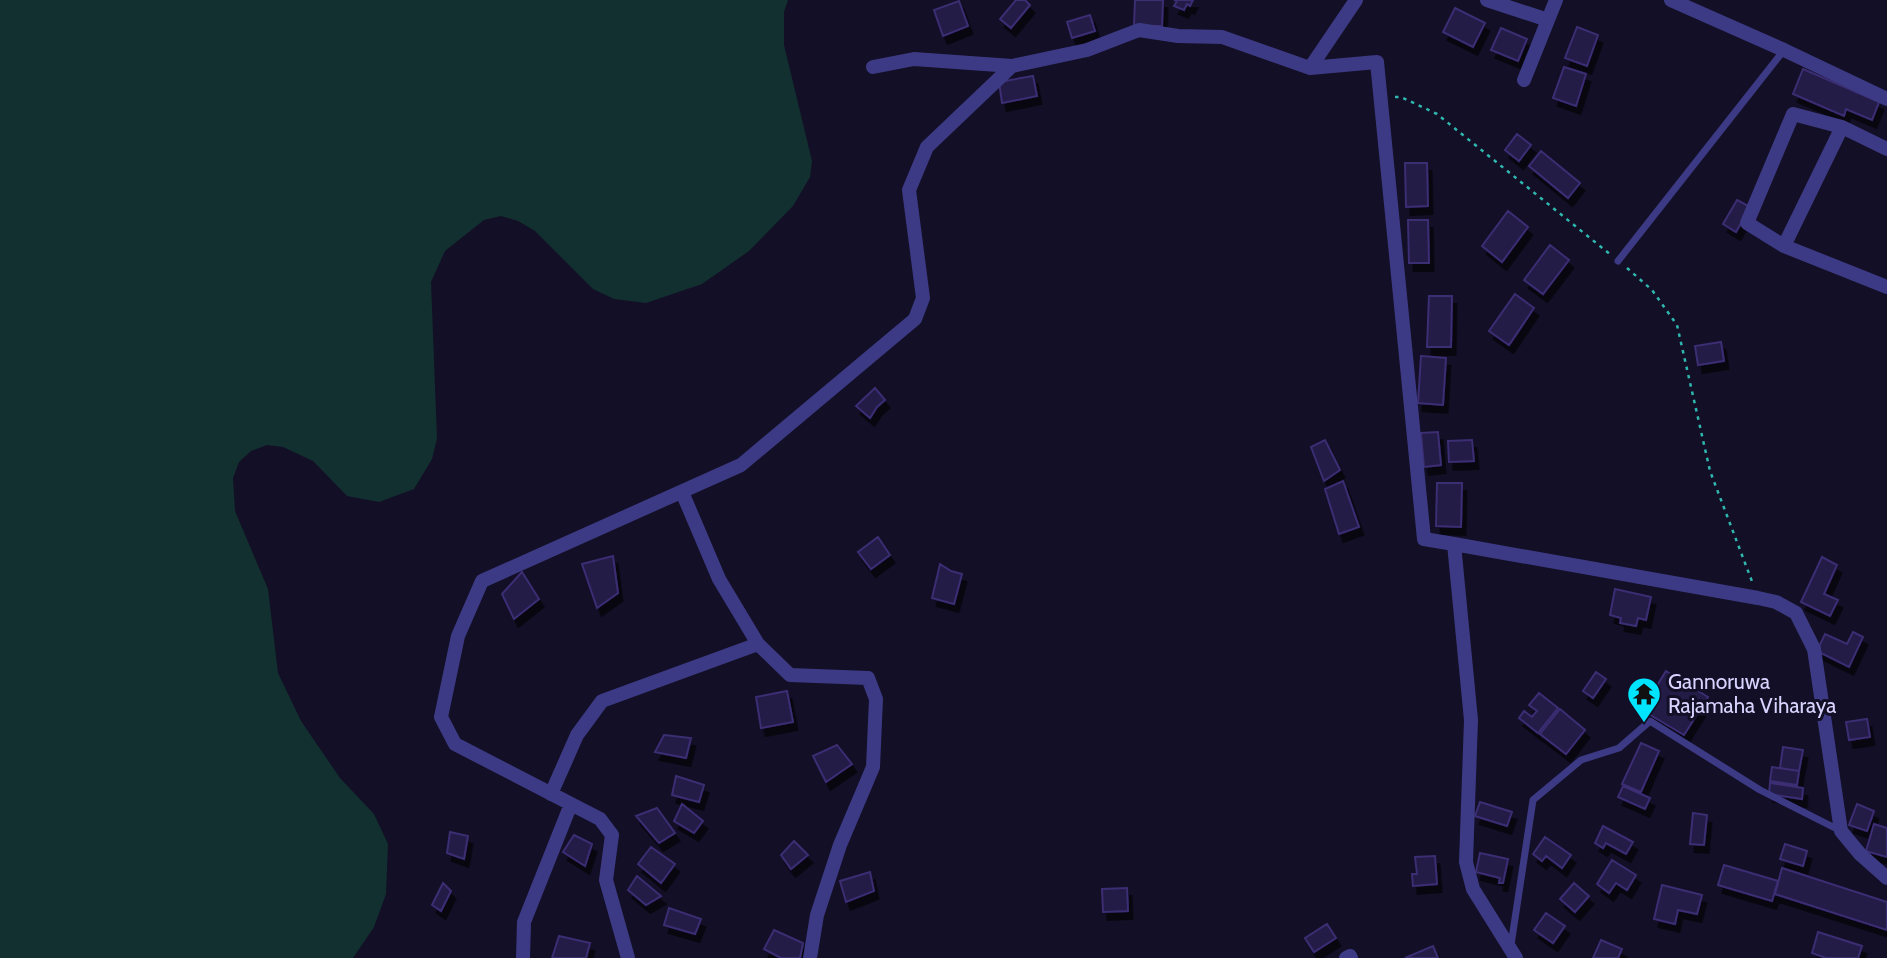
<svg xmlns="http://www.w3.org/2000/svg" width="1887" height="958" viewBox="0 0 1887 958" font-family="Cabin,sans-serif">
	<defs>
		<filter id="shadow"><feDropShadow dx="4.5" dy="8" stdDeviation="0" flood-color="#0009"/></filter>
	</defs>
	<rect width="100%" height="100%" fill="#130f26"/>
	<path fill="#12302f" d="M 0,0 L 788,0 L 784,12 L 784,45 L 812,161 L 810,177 L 793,206 L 749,251 L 702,284 L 646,303 L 614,299 L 593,289 L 535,231 L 518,221 L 501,216 L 484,220 L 445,251 L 431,282 L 437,439 L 432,459 L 414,489 L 379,502 L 347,496 L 313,461 L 283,447 L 267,445 L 251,451 L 239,462 L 233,478 L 235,511 L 268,589 L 278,673 L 301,721 L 340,778 L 374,814 L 388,844 L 386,894 L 374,927 L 353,958 L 0,958 Z"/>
	<path fill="#241b47" stroke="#3b2d73" stroke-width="2" filter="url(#shadow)" d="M 1016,0 L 1025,0 L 1030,5 L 1011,28 L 1000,19 Z
		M 1135,0 L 1163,0 L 1162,26 L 1134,26 Z
		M 1174,0 L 1193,0 L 1190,6 L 1187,4 L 1184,10 L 1174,6 L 1177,1 Z
		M 959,1 L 968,26 L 943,36 L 934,10 Z
		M 1455,8 L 1485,23 L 1473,47 L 1443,32 Z
		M 1090,15 L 1095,31 L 1072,38 L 1067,22 Z
		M 1577,27 L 1598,35 L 1587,66 L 1565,58 Z
		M 1501,28 L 1527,39 L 1518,61 L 1491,50 Z
		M 1564,67 L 1586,74 L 1576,106 L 1553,98 Z
		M 1803,69 L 1879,102 L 1872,120 L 1846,109 L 1844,116 L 1793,94 Z
		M 1033,76 L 1037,96 L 1002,103 L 999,82 Z
		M 1517,134 L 1531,145 L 1519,161 L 1505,150 Z
		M 1541,151 L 1580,183 L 1568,198 L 1529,166 Z
		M 1405,163 L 1427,163 L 1428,206 L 1406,207 Z
		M 1737,200 L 1750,207 L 1736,232 L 1723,224 Z
		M 1508,211 L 1528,227 L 1502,262 L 1482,246 Z
		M 1408,220 L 1428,220 L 1429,263 L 1409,263 Z
		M 1550,245 L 1569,260 L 1543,294 L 1524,280 Z
		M 1515,294 L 1534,308 L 1509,345 L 1489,331 Z
		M 1429,296 L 1452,296 L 1451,347 L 1427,347 Z
		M 1721,342 L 1724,361 L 1698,365 L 1695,346 Z
		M 1421,356 L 1446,358 L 1443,405 L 1418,403 Z
		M 875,388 L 885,400 L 877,407 L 870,418 L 856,406 Z
		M 1438,432 L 1441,465 L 1424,467 L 1421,433 Z
		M 1325,440 L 1340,470 L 1324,481 L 1311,447 Z
		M 1472,440 L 1474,461 L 1449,462 L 1448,441 Z
		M 1343,481 L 1359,527 L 1339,534 L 1325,489 Z
		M 1437,483 L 1462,483 L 1461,527 L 1436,526 Z
		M 878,537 L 890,555 L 871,569 L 858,552 Z
		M 613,556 L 618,593 L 597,608 L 582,564 Z
		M 1822,557 L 1837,565 L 1824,594 L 1838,600 L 1830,616 L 1801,602 Z
		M 940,564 L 951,571 L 962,574 L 954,604 L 932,598 Z
		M 522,572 L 539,599 L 514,619 L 502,594 Z
		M 1615,589 L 1651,597 L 1646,620 L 1638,618 L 1636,626 L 1620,623 L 1621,618 L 1610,615 Z
		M 1853,632 L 1863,637 L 1849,667 L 1817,651 L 1825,634 L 1847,644 Z
		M 1666,671 L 1708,697 L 1684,735 L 1642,710 Z
		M 1596,672 L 1606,679 L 1593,698 L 1583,691 Z
		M 787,691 L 793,722 L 761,728 L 756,697 Z
		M 1539,693 L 1558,708 L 1538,733 L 1519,718 L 1524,711 L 1532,717 L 1537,711 L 1529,705 Z
		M 1560,709 L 1585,730 L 1566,754 L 1540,734 Z
		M 1867,719 L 1870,737 L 1849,740 L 1846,722 Z
		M 664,735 L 691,738 L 686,758 L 655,752 Z
		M 1641,743 L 1659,751 L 1641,792 L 1622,784 Z
		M 837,745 L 852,764 L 826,782 L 813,756 Z
		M 1783,747 L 1803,750 L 1799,771 L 1780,768 Z
		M 1772,767 L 1799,771 L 1797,785 L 1770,781 Z
		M 676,776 L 704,785 L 699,802 L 672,795 Z
		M 1770,783 L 1803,788 L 1802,799 L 1769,794 Z
		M 1623,786 L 1650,798 L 1645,809 L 1618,797 Z
		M 1480,802 L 1512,812 L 1507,826 L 1475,816 Z
		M 682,804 L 703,821 L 694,833 L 674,821 Z
		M 1857,804 L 1874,811 L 1867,831 L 1849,825 Z
		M 657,808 L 675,833 L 659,843 L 636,816 Z
		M 1693,813 L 1707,815 L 1704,845 L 1690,844 Z
		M 1874,824 L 1887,828 L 1887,857 L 1866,851 Z
		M 1603,826 L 1633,842 L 1626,854 L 1606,843 L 1603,848 L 1595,843 Z
		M 450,832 L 468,836 L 464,859 L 447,853 Z
		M 574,835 L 592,844 L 585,866 L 563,852 Z
		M 1545,837 L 1571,855 L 1562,868 L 1546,856 L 1542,861 L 1533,854 Z
		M 794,841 L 808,855 L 791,869 L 781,855 Z
		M 1785,844 L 1807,851 L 1803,866 L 1780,859 Z
		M 651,847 L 675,864 L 661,883 L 638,864 Z
		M 1480,853 L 1508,859 L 1503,883 L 1499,883 L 1500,878 L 1476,872 Z
		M 1435,856 L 1437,884 L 1413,886 L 1412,874 L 1417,874 L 1415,857 Z
		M 1612,860 L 1636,875 L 1627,890 L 1616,883 L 1609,893 L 1597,884 Z
		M 1724,865 L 1778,881 L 1772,901 L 1718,885 Z
		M 1782,868 L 1887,902 L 1887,930 L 1775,894 Z
		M 870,872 L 874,891 L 846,902 L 840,881 Z
		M 637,876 L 661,896 L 646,905 L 628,890 Z
		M 443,883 L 451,891 L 441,911 L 432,905 Z
		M 1574,883 L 1589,896 L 1575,912 L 1560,899 Z
		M 1662,885 L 1702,895 L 1697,914 L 1678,910 L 1675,924 L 1654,919 Z
		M 1127,888 L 1128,911 L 1103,912 L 1102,889 Z
		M 669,908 L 701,919 L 695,934 L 664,925 Z
		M 1546,913 L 1565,926 L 1553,943 L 1534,930 Z
		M 1327,924 L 1336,938 L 1314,952 L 1305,938 Z
		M 774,930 L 803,943 L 800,958 L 781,958 L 764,949 Z
		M 1818,932 L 1862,946 L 1858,958 L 1826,958 L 1812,953 Z
		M 559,936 L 590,943 L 586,958 L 552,958 Z
		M 1601,940 L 1622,949 L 1618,958 L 1593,958 Z
		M 1433,946 L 1438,958 L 1405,958 Z"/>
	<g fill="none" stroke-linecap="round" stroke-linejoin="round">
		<path stroke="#2fb8b0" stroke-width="2.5" stroke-dasharray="3.5 5" stroke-linecap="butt" d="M 1395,97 L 1401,97 L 1437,114 L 1611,255
			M 1627,268 L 1652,290 L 1677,325 L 1710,471 L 1753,584"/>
		<path stroke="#3d3a85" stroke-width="7" d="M 1618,261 L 1784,50
			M 1511,945 L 1533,800 L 1581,760 L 1619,748 L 1650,721 L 1760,790 L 1839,830"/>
		<path stroke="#3d3a85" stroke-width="14" d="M 1356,0 L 1310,68 L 1377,62 L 1424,539 L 1454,544 L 1471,720 L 1466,862 L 1473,889 L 1516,958
			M 1487,0 L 1548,20
			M 1671,0 L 1784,50 L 1887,99
			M 873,67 L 914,59 L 1012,66 L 1087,50 L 1139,30 L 1178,36 L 1222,37 L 1310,68
			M 1524,80 L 1556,0
			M 1887,149 L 1842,127 L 1793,114 L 1747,223 L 1784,246 L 1887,287
			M 1784,246 L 1842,127
			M 682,492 L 719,579 L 758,644 L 790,675 L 868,678 L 876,699 L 873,767 L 840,845 L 817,915 L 810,958
			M 1454,544 L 1758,598 L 1776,602 L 1796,613 L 1814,649 L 1841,831 L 1860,854 L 1887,878
			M 551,794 L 577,735 L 602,701 L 758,644
			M 523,958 L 524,922 L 571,804
			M 628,958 L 606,880 L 612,835 L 600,819 L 455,744 L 441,717 L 458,636 L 482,581 L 741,465 L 915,319 L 923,298 L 909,190 L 927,147 L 1012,66
			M 1346,958 L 1350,956 L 1351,958"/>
	</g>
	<defs>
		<g id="temple-pin" transform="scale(1.75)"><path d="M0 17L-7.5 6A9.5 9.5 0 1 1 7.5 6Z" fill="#00e5ff" stroke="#130f26"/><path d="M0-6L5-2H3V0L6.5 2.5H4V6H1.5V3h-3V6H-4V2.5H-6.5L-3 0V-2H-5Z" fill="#111"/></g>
	</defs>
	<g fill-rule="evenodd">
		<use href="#temple-pin" x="1644" y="694"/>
	</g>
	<g text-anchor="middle" stroke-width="6" stroke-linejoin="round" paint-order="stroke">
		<g font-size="21" fill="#d9d4ff" stroke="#130f26" text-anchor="start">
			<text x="1668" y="689">Gannoruwa<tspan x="1668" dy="24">Rajamaha Viharaya</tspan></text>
		</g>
	</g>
</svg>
